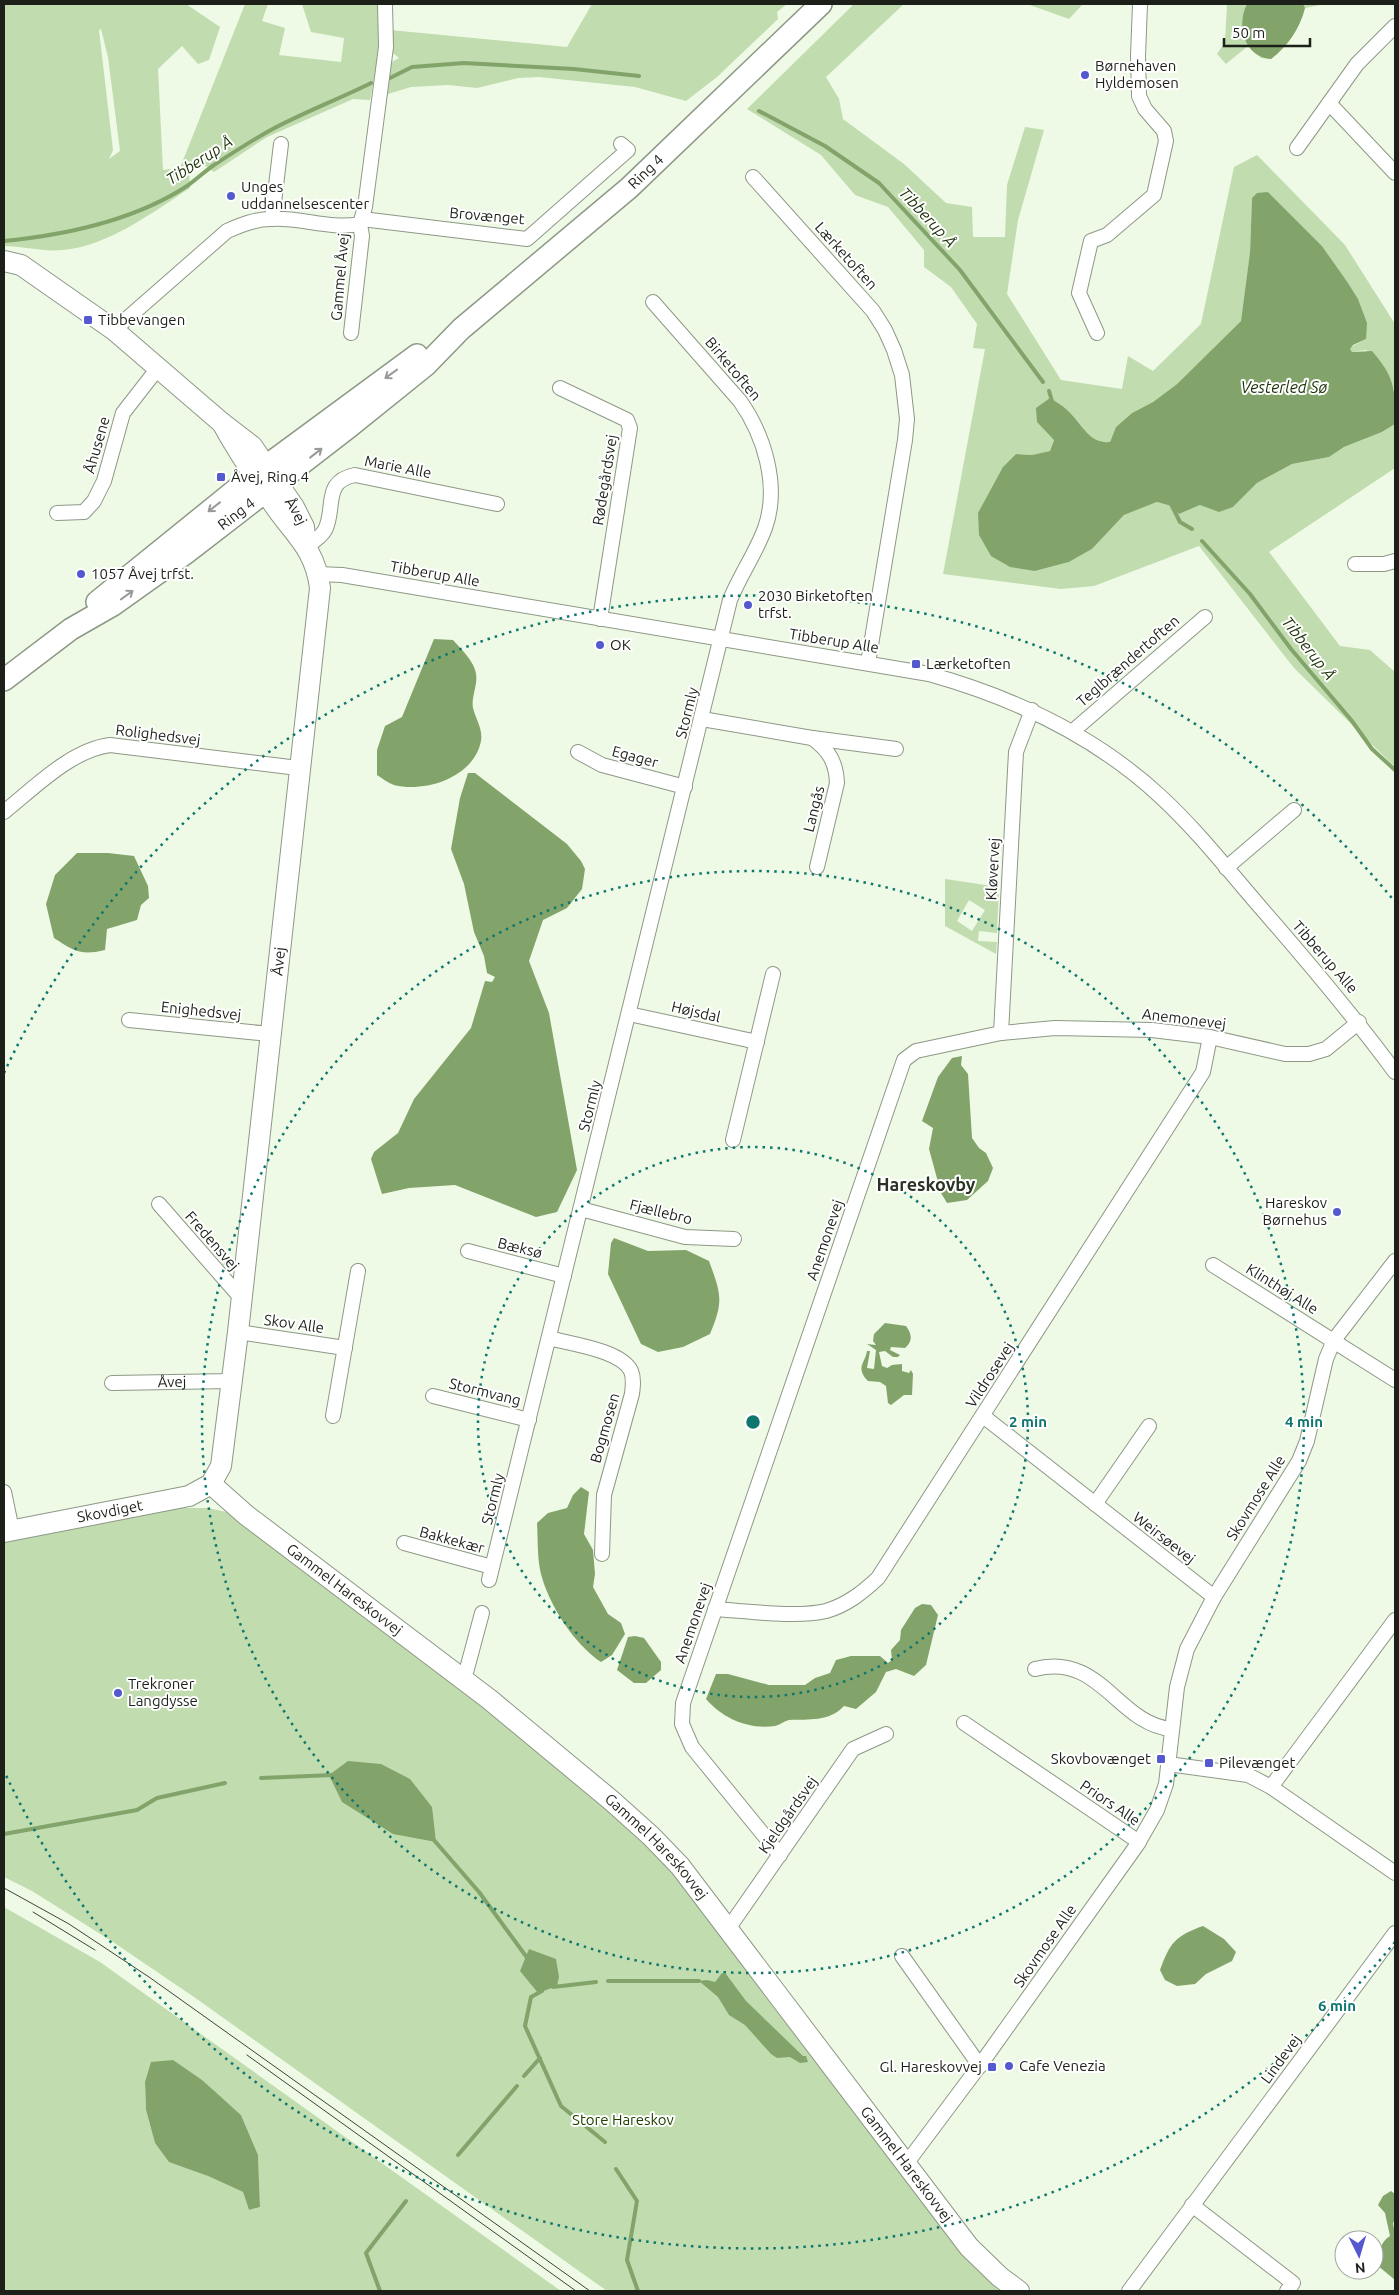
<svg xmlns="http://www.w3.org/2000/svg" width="1399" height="2295" viewBox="0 0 1399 2295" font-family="Ubuntu,sans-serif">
	<rect width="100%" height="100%" fill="#eefae6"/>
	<path fill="#c1dcaf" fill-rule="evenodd" d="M 4,4 L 186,4 L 220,27 L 209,60 L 198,64 L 182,46 L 158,69 L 163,170 L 180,168 L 245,4 L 268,4 L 262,21 L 285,28 L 279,55 L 341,62 L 344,38 L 311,32 L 302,4 L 381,4 L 380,62 L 377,62 L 370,100 L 353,99 L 267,137 L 214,172 L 201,163 L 189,167 L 190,188 C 153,212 107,247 62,250 C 43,252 23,246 4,246 ZM 101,29 L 108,57 L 120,151 L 109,159 L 113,150 L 99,30 Z
		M 592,4 L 787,4 L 777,12 L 778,19 L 717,77 L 686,101 L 635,87 L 539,77 L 518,78 L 477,88 L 448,85 L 411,87 L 388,94 L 388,64 L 399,58 L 389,50 L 390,30 L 567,47 Z
		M 854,4 L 904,4 L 826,77 L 839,99 L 843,119 L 904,164 L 946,203 L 972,207 L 973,237 L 1005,237 L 1007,185 L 1025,127 L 1044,130 L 1018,220 L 1007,294 L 1061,380 L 1122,389 L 1128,356 L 1153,371 L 1201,324 L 1234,167 L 1257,155 L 1345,245 L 1395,324 L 1395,395 C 1392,374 1381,363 1366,350 L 1352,352 L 1349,348 L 1366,339 L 1346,280 L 1322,246 L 1268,192 L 1252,198 L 1250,252 L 1241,321 L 1177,384 L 1153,402 L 1132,413 L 1116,427 L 1110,442 L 1102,443 L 1086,434 L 1054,439 L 1050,451 L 1032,455 L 1016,454 L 1035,571 L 1069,562 L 1092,549 L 1124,515 L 1157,502 L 1171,506 L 1179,514 L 1200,505 L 1233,507 L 1257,483 L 1292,464 L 1329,457 L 1344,447 L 1382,432 L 1395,424 L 1395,468 L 1269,552 L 1340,646 L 1370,650 L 1395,672 L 1395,767 L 1294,668 L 1199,546 L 1094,586 L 1061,589 L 943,574 L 985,349 L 973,348 L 977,324 L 951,287 L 924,267 L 924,250 L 888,207 L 855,195 L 821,155 L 747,109 Z
		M 1027,4 L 1083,4 L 1069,19 Z
		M 1227,4 L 1325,4 L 1305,8 C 1300,28 1288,46 1271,59 L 1261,58 L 1248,46 L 1226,64 L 1217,54 L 1225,42 Z
		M 945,879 L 999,887 L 997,933 L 979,931 L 978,941 L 997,942 L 996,954 L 945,926 ZM 969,900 L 985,910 L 972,931 L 957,921 Z
		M 163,1508 L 208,1508 L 231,1513 L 477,1699 L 616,1812 L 671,1868 L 951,2234 L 999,2291 L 607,2291 L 194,1997 L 113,1942 L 32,1891 L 4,1877 L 4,1542 Z
		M 4,1907 L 100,1962 L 561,2291 L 4,2291 ZM 145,2082 L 225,2101 L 241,2115 L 258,2155 L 260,2207 L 249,2210 L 243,2192 L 208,2176 L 155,2143 L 146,2110 Z"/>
	<path fill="#82a46a" d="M 1247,4 L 1303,4 L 1305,8 C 1300,28 1288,46 1271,59 C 1244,57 1236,25 1247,4 Z
		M 1268,192 L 1322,246 L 1346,280 L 1358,299 L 1367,323 L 1366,339 L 1353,345 L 1350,349 L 1352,352 L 1372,351 C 1396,379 1395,389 1395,424 L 1382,432 L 1344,447 L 1329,457 L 1292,464 L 1257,483 L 1233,507 L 1219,512 L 1200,505 L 1179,514 L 1171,506 L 1157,502 L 1124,515 L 1092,549 L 1069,562 L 1035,571 L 1010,567 L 991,556 L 979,535 L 978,513 L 1003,467 L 1016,454 L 1032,455 L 1050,451 L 1054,440 L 1037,422 L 1036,408 L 1050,398 C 1056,402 1062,405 1067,410 C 1081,422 1088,444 1110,442 L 1116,427 L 1132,413 L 1153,402 L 1177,384 L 1241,321 L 1250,252 L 1252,198 L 1257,193 Z
		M 434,639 L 453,640 C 460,648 475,662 476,674 C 478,685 471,697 473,708 C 476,720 483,729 481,741 C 474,777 426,793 394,785 C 388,783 382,778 377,775 L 377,750 L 385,726 L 402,717 Z
		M 468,773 L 475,773 L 567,844 L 581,861 L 585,869 L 582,889 L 567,908 L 543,920 L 529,961 L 549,1013 L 577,1170 L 557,1212 L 536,1217 L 455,1185 L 409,1188 L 382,1194 L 371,1159 L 374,1152 L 398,1133 L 414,1099 L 471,1028 L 485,981 L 492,982 L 495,977 L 487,973 L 484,956 L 474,932 L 464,884 L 451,849 L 460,798 Z
		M 77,853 L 108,853 L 134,856 L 148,886 L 149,898 L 141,905 L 137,920 L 107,929 L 105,950 C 81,956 74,951 54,938 L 46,904 L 55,875 Z
		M 962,1056 L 961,1065 L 968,1074 L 972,1138 L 979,1148 L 986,1153 L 993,1168 L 988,1181 L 967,1200 L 947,1203 L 941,1193 L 929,1149 L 933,1128 L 922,1121 L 938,1077 L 952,1058 Z
		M 614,1238 L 648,1251 L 686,1250 L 709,1261 C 721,1294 724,1301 710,1334 L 683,1347 L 658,1352 L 641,1344 L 608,1274 L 611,1243 Z
		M 885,1323 L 906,1326 C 912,1334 913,1341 905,1348 L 891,1347 L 890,1350 L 900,1355 L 898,1357 L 893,1357 L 885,1351 L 879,1352 L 882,1366 L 887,1368 L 892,1365 L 902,1364 L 902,1371 L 909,1373 L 911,1370 L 913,1374 L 912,1395 L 904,1395 L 891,1405 L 888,1403 L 886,1386 L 880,1382 L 868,1381 C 855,1367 865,1364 867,1351 L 870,1351 L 867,1368 L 874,1369 L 876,1350 L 867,1344 L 876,1345 L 873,1341 L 874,1334 Z
		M 581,1487 L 589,1492 L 584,1534 L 593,1550 L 595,1574 L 593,1587 L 608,1614 L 621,1623 L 625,1634 L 612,1655 L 601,1662 C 574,1644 549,1605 541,1574 C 537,1558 538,1539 537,1523 L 548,1513 L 567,1508 L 573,1495 Z
		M 922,1604 L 931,1605 L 938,1615 L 926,1665 L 914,1676 L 896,1669 L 886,1672 L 876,1692 L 856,1709 L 844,1706 C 829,1722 809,1719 789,1720 C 784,1721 780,1725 775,1726 C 749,1730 722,1718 706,1699 L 716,1674 L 728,1674 L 769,1685 L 805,1685 L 815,1678 L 830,1673 L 836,1660 L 851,1656 L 880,1656 L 888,1663 L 892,1660 L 891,1650 L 900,1640 L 901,1630 L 915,1608 Z
		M 635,1636 L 644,1638 L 661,1662 L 661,1670 L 646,1683 L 634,1683 L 617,1670 L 628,1637 Z
		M 348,1761 L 381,1764 L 410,1779 L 432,1807 L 436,1842 L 393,1834 L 342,1802 L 329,1775 Z
		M 1203,1926 L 1224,1939 L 1236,1952 L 1232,1961 L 1206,1974 L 1195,1984 L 1177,1986 L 1165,1980 L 1160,1970 C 1170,1943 1175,1936 1203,1926 Z
		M 529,1949 L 556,1959 L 559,1977 L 557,1986 L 538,1993 L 520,1971 Z
		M 722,1973 L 726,1974 L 746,2001 L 803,2056 L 806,2056 L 808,2062 L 800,2063 L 790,2057 L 777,2058 L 771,2054 L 745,2025 L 729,2015 L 718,1997 L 699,1981 L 707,1980 L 715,1982 Z
		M 173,2060 L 202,2080 L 241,2115 L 258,2155 L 260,2207 L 249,2210 L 243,2192 L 208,2176 L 169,2162 L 155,2143 L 146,2110 L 145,2082 L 151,2062 Z
		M 1391,2191 L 1395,2194 L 1395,2221 L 1393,2223 L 1395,2234 L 1395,2280 L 1377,2265 C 1378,2254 1380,2242 1390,2236 L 1385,2213 L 1378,2205 L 1383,2196 Z"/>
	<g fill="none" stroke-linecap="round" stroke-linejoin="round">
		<path stroke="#82a46a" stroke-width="4" d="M 390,78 L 412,67 L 464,63 L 574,69 L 639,76
			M 759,111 L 825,146 L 879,183 L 960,270 L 1043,382
			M 4,241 C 65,235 135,220 187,186 C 197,179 206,170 217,163 C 234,152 251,141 269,131 C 302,113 337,100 371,83
			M 1049,391 L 1052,401
			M 1170,502 L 1180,522 L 1192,529
			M 1202,541 L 1250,594 L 1291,649 L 1352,721 L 1372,749 L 1395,770
			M 261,1778 L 333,1775
			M 4,1834 L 137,1810 L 157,1798 L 225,1783
			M 433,1839 L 479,1892 L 528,1959
			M 608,1981 L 699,1981
			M 553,1987 L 596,1982
			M 542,1991 L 531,1997 L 525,2026 L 561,2106 L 605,2142
			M 524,2076 L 540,2058
			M 458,2155 L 517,2086
			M 616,2169 L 637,2201 L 627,2260 L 638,2291
			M 380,2291 L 366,2253 L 406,2201"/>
		<g stroke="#8d9886" stroke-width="16">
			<g id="street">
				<path d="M 1329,103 L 1395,173"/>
				<path d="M 1297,148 L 1357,64 L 1395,26"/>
				<path d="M 753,177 L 873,311 L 885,330 L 894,350 L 902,375 L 907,419 L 905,440 L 868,663"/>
				<path d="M 272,219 L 281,144"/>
				<path d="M 362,219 L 527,239 L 628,150 L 621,144"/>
				<path d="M 114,330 L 227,231 C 241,225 255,219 271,219 C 301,217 330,230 360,224 L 365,207 L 386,47 L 385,4"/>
				<path d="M 351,333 L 362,236 L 360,224"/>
				<path d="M 1097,333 L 1079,293 L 1091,241 L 1107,235 L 1154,195 L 1166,141 L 1164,131 L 1145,109 L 1139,96 L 1138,56 L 1140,4"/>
				<path d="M 560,388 L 627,420 L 630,428 L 600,619"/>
				<path d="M 57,513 L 84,512 L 94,501 L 104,481 L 123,413 L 158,368"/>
				<path d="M 307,546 C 313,542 321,537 325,530 C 336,509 322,481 355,475 L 497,504"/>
				<path d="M 1355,564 L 1384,564 L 1395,561"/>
				<path d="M 318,574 L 342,575 L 929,674 C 1015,698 1094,735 1160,796 C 1197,830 1228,870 1261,908 C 1308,962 1353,1015 1395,1072"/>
				<path d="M 702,719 L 812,738 C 829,750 836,762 837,783 L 817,867"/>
				<path d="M 1073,731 L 1205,617"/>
				<path d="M 813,738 L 896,749"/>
				<path d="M 578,752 L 602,765 L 685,787"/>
				<path d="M 4,812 C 34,788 71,750 110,745 L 298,768"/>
				<path d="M 1226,868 L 1294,810"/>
				<path d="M 629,1014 L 757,1042"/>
				<path d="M 129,1020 L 270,1034"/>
				<path d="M 1001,1033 L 1016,752 L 1032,710"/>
				<path d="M 733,1140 L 773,974"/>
				<path d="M 159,1204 L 241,1298"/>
				<path d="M 581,1209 L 685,1237 L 734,1239"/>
				<path d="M 468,1251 L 564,1276"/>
				<path d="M 1213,1265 L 1395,1380"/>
				<path d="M 238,1332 L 345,1348"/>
				<path d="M 549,1338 C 570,1344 621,1350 631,1371 C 634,1378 633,1386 632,1394 L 604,1495 L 602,1554"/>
				<path id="s1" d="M 112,1383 L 232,1381"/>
				<path d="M 433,1396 L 529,1420"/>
				<path d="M 333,1416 L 358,1271"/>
				<path d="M 983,1416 L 1214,1597"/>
				<path d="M 4,1492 L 12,1530"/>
				<path d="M 1095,1504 L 1149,1426"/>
				<path d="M 404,1543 L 492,1567"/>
				<path d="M 489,1580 L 730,600 C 740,575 756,553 765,528 C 780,486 764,435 740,401 L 653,302"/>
				<path d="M 715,1609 C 747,1611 796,1618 826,1611 C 847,1605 863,1592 878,1578 L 1203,1072 L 1210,1037"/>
				<path d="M 1035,1669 C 1100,1652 1118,1724 1171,1729"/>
				<path d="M 464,1680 L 482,1613"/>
				<path d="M 964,1723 L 1139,1842"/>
				<path d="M 1168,1764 L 1248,1775 L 1271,1787 L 1395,1873"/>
				<path d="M 1271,1787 L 1395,1620"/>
				<path d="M 780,1855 L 692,1747 L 682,1724 L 683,1703 L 904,1060 L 916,1051 L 1001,1033 L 1055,1028 L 1152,1030 L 1210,1037 L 1285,1054 L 1309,1054 L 1326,1049 L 1359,1022"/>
				<path d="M 728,1929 L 853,1749 L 886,1734"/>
				<path d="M 902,1956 L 980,2066"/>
				<path d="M 906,2164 L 983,2061 L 1137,1845 L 1157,1810 L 1166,1784 L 1177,1687 L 1187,1649 L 1214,1597 L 1299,1461 L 1307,1441 L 1326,1359 L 1334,1340 L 1395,1261"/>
				<path d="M 1192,2205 L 1293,2283 L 1287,2291"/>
				<path d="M 1129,2291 L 1395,1933"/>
			</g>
		</g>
		<g stroke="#8d9886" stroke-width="22">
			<g id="secondary">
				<path id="s2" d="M 4,261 L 21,265 L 114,330 L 222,423 L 252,446 L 294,507 L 304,527 L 305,537"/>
				<path id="s3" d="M 211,1484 L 246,1515 L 489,1699 L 612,1801 L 651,1836 L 680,1866 L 969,2247 L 1000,2277 L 1019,2291"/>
				<path id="s4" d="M 4,1532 L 189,1496 L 211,1484 L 221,1466 L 238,1332 L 320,588 C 315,547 293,534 272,502 C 254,476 237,450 222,423"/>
			</g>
		</g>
		<g stroke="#8d9886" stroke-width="24">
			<g id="primary">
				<path d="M 97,602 L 254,475 L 417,355"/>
				<path id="s5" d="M 4,680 L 71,629 L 113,605 L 186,553 L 349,427 L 426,365 L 461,329 L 629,188 L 821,4"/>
			</g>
		</g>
		<use href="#street" stroke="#fff" stroke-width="14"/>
		<use href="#secondary" stroke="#fff" stroke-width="20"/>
		<use href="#primary" stroke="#fff" stroke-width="21"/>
		<path stroke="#3f443b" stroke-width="1" d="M 4,1888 L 69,1924 L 149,1977 L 590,2291
			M 33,1912 L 95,1950
			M 247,2055 L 576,2291"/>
	</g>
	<defs><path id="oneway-shaft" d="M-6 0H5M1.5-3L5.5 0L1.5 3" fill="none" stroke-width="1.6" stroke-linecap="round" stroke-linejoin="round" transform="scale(1.25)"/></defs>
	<g stroke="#999b98">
		<use href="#oneway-shaft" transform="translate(391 374) rotate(144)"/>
		<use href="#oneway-shaft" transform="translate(316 453) rotate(-38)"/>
		<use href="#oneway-shaft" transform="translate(214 507) rotate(142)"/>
		<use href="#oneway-shaft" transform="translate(127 595) rotate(-36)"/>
	</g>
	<g fill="none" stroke="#0f766e" stroke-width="2.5" stroke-dasharray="2.5 5">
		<circle cx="753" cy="1422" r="275"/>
		<circle cx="753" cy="1422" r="551"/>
		<path d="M1395 1942A826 826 0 0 1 4 1771M4 1073A826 826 0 0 1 1395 902"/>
	</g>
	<g fill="#5459d0" stroke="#fff" stroke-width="2">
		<circle cx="1085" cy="75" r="5"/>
		<circle cx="231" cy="196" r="5"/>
		<rect x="83" y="315" width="10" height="10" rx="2.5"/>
		<rect x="216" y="472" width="10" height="10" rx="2.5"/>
		<circle cx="81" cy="574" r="5"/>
		<circle cx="748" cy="605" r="5"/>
		<circle cx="600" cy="645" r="5"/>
		<rect x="911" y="659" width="10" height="10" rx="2.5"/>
		<circle cx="1337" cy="1212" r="5"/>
		<circle cx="118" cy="1693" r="5"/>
		<rect x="1156" y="1754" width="10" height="10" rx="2.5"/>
		<rect x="1204" y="1758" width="10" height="10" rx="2.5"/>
		<circle cx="1009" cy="2066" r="5"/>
		<rect x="987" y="2062" width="10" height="10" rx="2.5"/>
	</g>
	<g text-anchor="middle" stroke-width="4" stroke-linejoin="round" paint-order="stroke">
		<g font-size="15" fill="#1c2019" stroke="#fff" text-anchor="start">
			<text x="1095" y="71">Børnehaven<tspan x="1095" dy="17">Hyldemosen</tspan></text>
			<text x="241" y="192">Unges<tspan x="241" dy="17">uddannelsescenter</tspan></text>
			<text x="98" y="325">Tibbevangen</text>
			<text x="231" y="482">Åvej, Ring 4</text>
			<text x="91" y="579">1057 Åvej trfst.</text>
			<text x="758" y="601">2030 Birketoften<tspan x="758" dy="17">trfst.</tspan></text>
			<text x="610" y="650">OK</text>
			<text x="926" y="669">Lærketoften</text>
			<text x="1327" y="1208" text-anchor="end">Hareskov<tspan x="1327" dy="17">Børnehus</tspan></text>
			<text x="128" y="1689">Trekroner<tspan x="128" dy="17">Langdysse</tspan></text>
			<text x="1151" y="1764" text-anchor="end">Skovbovænget</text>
			<text x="1219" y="1768">Pilevænget</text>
			<text x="1019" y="2071">Cafe Venezia</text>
			<text x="982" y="2072" text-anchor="end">Gl. Hareskovvej</text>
		</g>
		<g font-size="15" fill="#1c2019" stroke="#fff">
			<text dy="5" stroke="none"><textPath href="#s5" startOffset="820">Ring 4</textPath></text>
			<text transform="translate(487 216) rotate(5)" y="5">Brovænget</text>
			<text transform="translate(846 256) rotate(48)" y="5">Lærketoften</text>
			<text transform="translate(340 277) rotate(-85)" y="5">Gammel Åvej</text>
			<text transform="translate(733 369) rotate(50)" y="5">Birketoften</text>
			<text transform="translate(97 445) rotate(-74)" y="5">Åhusene</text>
			<text transform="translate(398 467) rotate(11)" y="5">Marie Alle</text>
			<text transform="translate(605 480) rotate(-81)" y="5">Rødegårdsvej</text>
			<text dy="5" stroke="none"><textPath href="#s2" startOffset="390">Åvej</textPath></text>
			<text dy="5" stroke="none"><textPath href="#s5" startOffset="286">Ring 4</textPath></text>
			<text transform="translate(435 574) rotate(10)" y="5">Tibberup Alle</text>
			<text transform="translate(834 641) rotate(9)" y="5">Tibberup Alle</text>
			<text transform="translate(1128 661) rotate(-41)" y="5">Teglbrændertoften</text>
			<text transform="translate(687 713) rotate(-76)" y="5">Stormly</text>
			<text transform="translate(158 735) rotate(7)" y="5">Rolighedsvej</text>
			<text transform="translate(635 757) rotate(15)" y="5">Egager</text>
			<text transform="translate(814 809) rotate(-76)" y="5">Langås</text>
			<text transform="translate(993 869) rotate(-87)" y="5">Kløvervej</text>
			<text transform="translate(1325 957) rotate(49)" y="5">Tibberup Alle</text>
			<text dy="5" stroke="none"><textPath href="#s4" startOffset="742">Åvej</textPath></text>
			<text transform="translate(201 1011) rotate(6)" y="5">Enighedsvej</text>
			<text transform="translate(696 1012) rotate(13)" y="5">Højsdal</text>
			<text transform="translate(1184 1019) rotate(7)" y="5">Anemonevej</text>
			<text transform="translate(590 1106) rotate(-76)" y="5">Stormly</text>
			<text transform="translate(661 1212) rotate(14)" y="5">Fjællebro</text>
			<text transform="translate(825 1240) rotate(-71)" y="5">Anemonevej</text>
			<text transform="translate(212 1241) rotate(49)" y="5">Fredensvej</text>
			<text transform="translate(520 1248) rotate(14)" y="5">Bæksø</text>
			<text transform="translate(1282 1289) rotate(32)" y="5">Klinthøj Alle</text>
			<text transform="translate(294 1324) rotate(8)" y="5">Skov Alle</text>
			<text transform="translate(990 1375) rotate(-57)" y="5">Vildrosevej</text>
			<text dy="5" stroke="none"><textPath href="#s1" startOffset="60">Åvej</textPath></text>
			<text transform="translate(485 1392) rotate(14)" y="5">Stormvang</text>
			<text transform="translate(605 1428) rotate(-74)" y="5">Bogmosen</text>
			<text transform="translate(1256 1498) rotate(-58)" y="5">Skovmose Alle</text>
			<text transform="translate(493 1499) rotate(-76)" y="5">Stormly</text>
			<text dy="5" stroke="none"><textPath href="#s4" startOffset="108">Skovdiget</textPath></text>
			<text transform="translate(1164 1538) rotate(38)" y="5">Weirsøevej</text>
			<text transform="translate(452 1540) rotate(15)" y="5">Bakkekær</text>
			<text dy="5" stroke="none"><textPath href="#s3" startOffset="170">Gammel Hareskovvej</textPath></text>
			<text transform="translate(693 1623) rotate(-71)" y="5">Anemonevej</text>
			<text transform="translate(1110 1803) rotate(34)" y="5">Priors Alle</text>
			<text transform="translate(788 1815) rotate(-55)" y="5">Kjeldgårdsvej</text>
			<text dy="5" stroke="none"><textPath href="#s3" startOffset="575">Gammel Hareskovvej</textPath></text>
			<text transform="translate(1045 1946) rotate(-55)" y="5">Skovmose Alle</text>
			<text transform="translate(1281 2059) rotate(-54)" y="5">Lindevej</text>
			<text dy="5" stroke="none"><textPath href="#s3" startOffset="980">Gammel Hareskovvej</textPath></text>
		</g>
		<g font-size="15" fill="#224000" stroke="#fff">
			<text x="623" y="2125">Store Hareskov</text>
		</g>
		<g font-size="16" font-style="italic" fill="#1c3207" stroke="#fff">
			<text transform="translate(199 160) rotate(-33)" y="6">Tibberup Å</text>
			<text transform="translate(928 217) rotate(47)" y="6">Tibberup Å</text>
			<text x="1284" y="393">Vesterled Sø</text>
			<text transform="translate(1309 648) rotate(52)" y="6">Tibberup Å</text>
		</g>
		<g font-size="18" font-weight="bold" fill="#2b3324" stroke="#fff">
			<text x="926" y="1191">Hareskovby</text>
		</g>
	</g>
	<circle cx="753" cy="1422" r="8" fill="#0f766e" stroke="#fff" stroke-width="2.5"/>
	<g font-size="15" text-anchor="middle" font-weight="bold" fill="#0f766e" stroke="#fff" stroke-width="4" stroke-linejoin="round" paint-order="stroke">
		<text x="1028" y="1427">2 min</text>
		<text x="1304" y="1427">4 min</text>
		<text x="1337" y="2011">6 min</text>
	</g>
	<rect width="1399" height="2295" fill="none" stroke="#1c2019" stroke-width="10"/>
	<g transform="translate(1359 2255) rotate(175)"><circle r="24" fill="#ffffff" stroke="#a4a6a3"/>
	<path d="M0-4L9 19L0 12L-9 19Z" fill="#5459d0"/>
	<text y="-8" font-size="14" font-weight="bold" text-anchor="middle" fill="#1c2019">N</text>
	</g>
	<path d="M1224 38v8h86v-8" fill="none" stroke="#1c2019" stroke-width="2.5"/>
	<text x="1232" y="38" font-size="15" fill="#1c2019" stroke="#ffffff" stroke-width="4" paint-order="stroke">50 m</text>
</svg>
